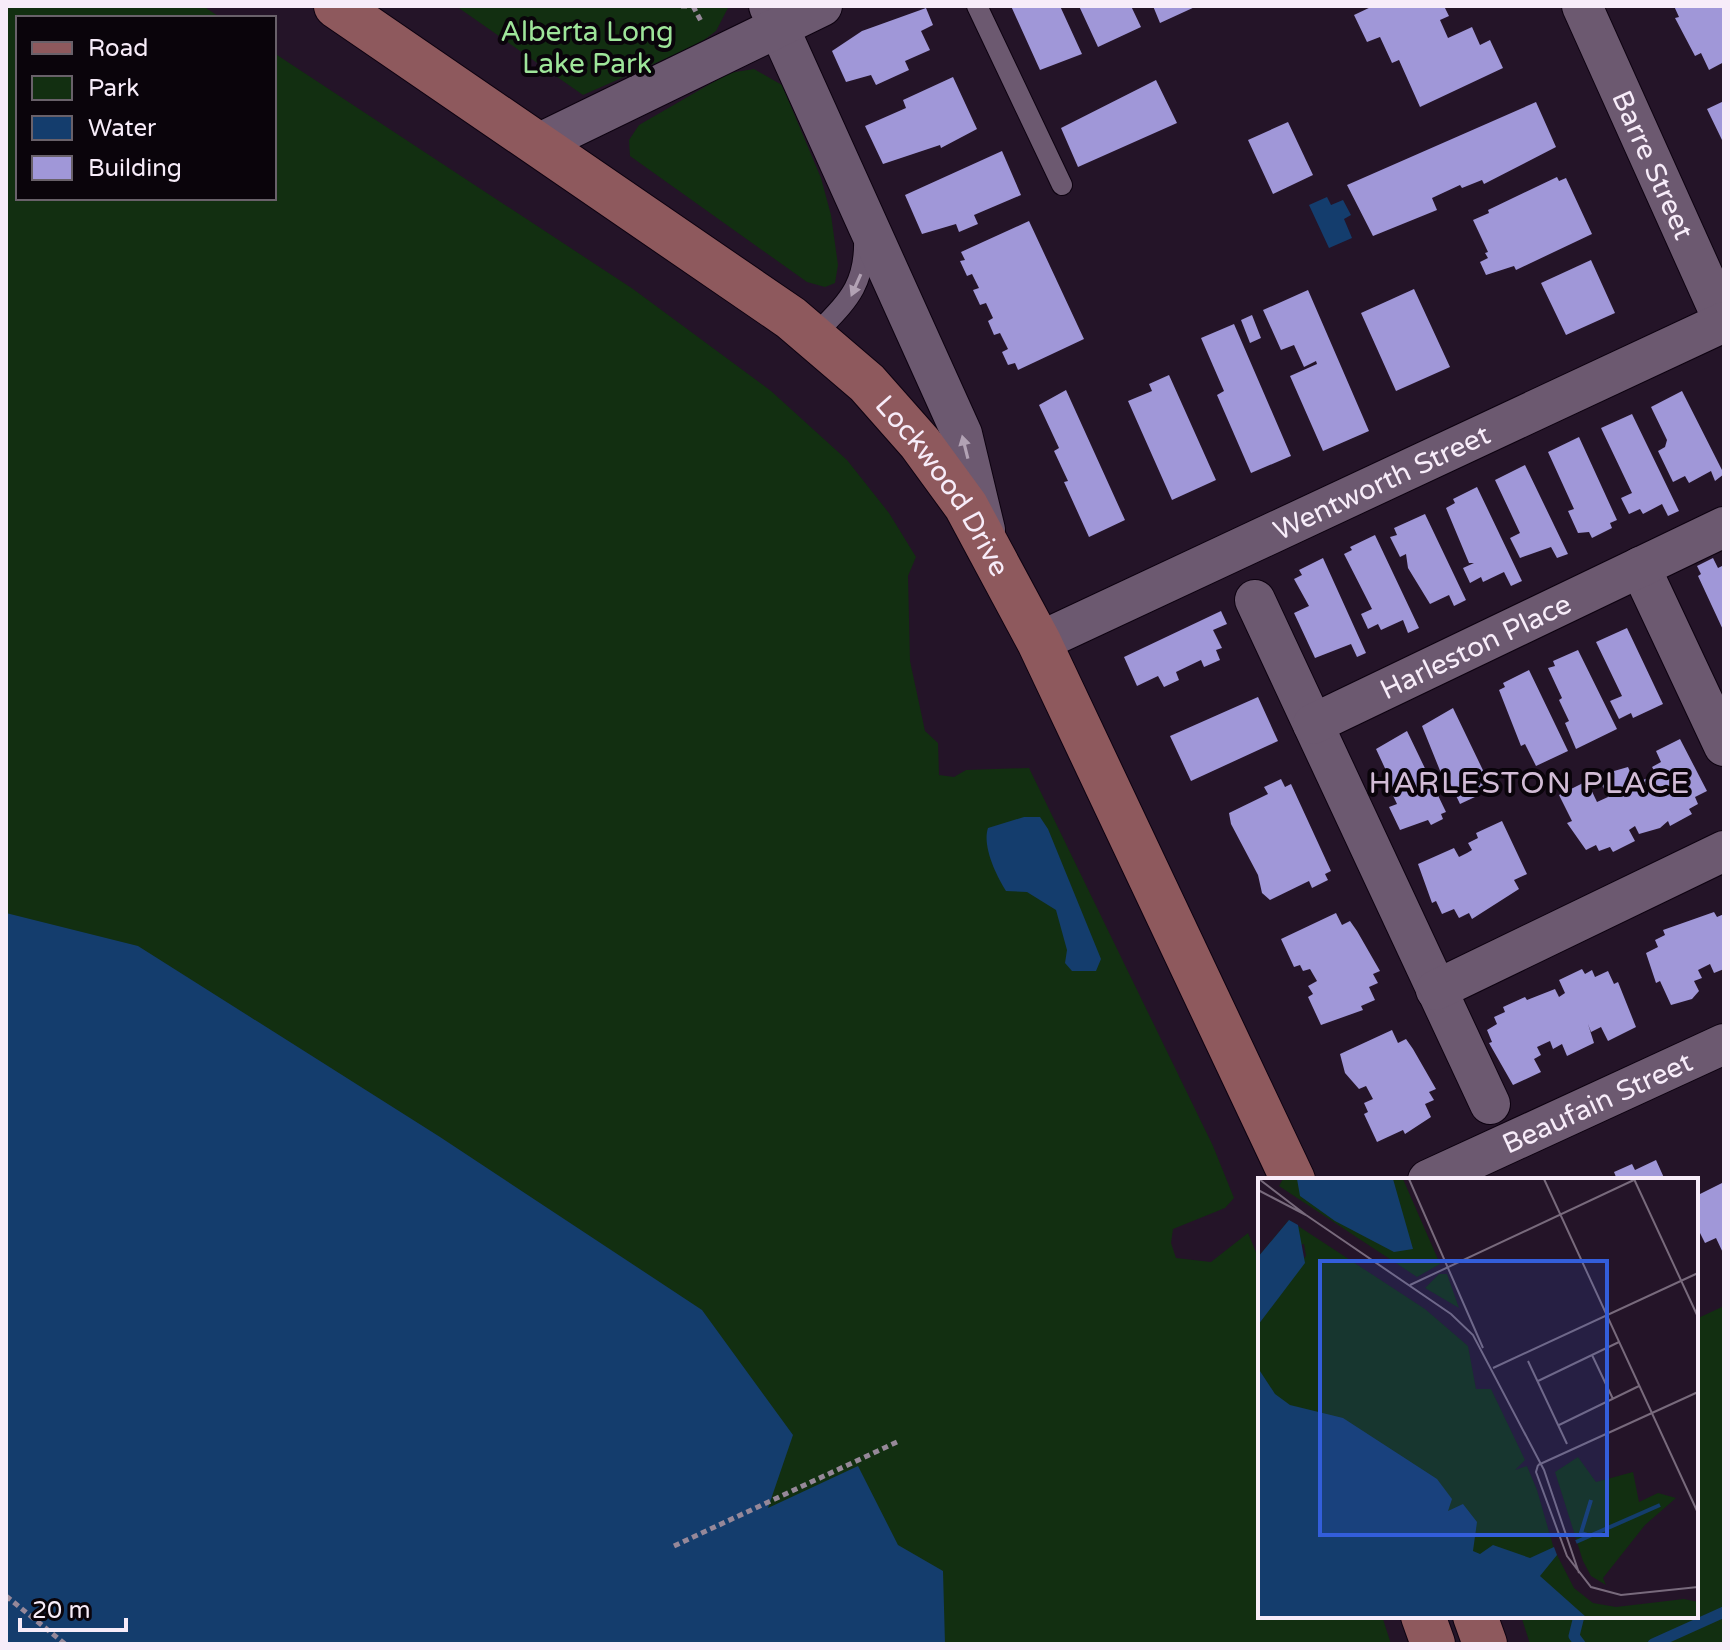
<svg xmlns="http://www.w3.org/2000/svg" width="1730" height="1650" viewBox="0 0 1730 1650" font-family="'Varela Round',sans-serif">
	<rect width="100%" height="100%" fill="#241428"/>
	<path fill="#122f11" d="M 6,6 L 203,6 L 221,18 L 18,18 L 18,198 L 274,198 L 274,53 L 633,289 L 771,391 L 847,460 L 889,513 L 916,557 L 908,576 L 910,661 L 925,731 L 938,743 L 939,775 L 954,777 L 966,770 L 1029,768 L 1213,1146 L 1234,1198 L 1225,1208 L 1173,1229 L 1171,1243 L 1176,1258 L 1211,1262 L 1248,1233 L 1260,1262 L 1260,1616 L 1382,1616 L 1391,1644 L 795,1644 L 6,967 Z
		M 456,6 L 729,6 L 716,31 L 699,44 L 583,95 Z
		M 754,69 L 782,85 L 821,178 L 831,215 L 838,265 L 835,283 L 825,287 L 807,282 L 630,156 L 629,140 L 639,125 L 729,73 Z
		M 1724,1306 L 1724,1644 L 1530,1644 L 1521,1616 L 1696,1616 L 1696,1319 Z"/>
	<path fill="#143d6d" d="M 1327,197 L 1331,205 L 1343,200 L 1351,215 L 1344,219 L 1352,238 L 1329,248 L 1309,205 Z
		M 1024,817 L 1040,817 L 1048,829 L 1101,959 L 1096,971 L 1072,971 L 1065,963 L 1067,950 L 1056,910 L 1027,892 L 1006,891 C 996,875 982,846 988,828 Z
		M 6,913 L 138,946 L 440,1137 L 702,1310 L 793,1435 L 768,1508 L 858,1466 L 898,1545 L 943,1571 L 945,1644 L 6,1644 Z"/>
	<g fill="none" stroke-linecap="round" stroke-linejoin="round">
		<path stroke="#143d6d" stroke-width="11" d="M 1579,1616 L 1574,1636 L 1580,1644
			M 1653,1644 L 1724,1612"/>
	</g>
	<path fill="#a097d8" d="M 1011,6 L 1060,6 L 1082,54 L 1040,70 Z
		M 1079,6 L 1131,6 L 1141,27 L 1098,47 Z
		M 1153,6 L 1197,6 L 1160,23 Z
		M 1373,6 L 1444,6 L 1449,16 L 1440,20 L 1448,38 L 1472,27 L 1480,45 L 1490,40 L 1503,68 L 1420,107 L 1399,60 L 1392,63 L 1380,37 L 1367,42 L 1354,15 Z
		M 1674,6 L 1724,6 L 1724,62 L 1709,70 L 1701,53 L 1695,56 L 1675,18 L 1679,17 Z
		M 926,8 L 933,25 L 921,31 L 930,50 L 905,61 L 909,70 L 876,85 L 871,75 L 846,82 L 832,51 L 862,31 Z
		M 953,77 L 977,129 L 941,148 L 940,145 L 883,164 L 865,126 L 906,108 L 903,100 Z
		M 1156,80 L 1177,123 L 1078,167 L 1061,128 Z
		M 1724,101 L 1724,139 L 1722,140 L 1707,109 Z
		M 1536,102 L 1556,147 L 1484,184 L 1482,180 L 1462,188 L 1460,185 L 1432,198 L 1437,210 L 1373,236 L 1347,185 Z
		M 1288,122 L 1313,175 L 1273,194 L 1248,140 Z
		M 1002,151 L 1021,195 L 974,215 L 978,224 L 959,232 L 956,224 L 922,234 L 905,195 Z
		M 1557,177 L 1559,181 L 1566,178 L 1592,234 L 1516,270 L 1514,266 L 1486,275 L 1480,262 L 1488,258 L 1485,253 L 1488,252 L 1473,220 L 1489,213 L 1488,210 Z
		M 1029,221 L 1084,339 L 1018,370 L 1015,363 L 1008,365 L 1002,352 L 1008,349 L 1000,333 L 994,335 L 988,321 L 993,318 L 986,303 L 980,305 L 973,290 L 979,288 L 972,274 L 967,276 L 960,261 L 965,260 L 961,252 Z
		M 1591,260 L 1615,313 L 1566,335 L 1541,283 Z
		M 1414,289 L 1450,367 L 1396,391 L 1361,313 Z
		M 1308,290 L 1369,431 L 1323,451 L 1290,376 L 1317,364 L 1316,361 L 1304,367 L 1294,345 L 1281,350 L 1263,310 Z
		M 1252,315 L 1261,338 L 1250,343 L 1241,320 Z
		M 1234,324 L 1291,456 L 1251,473 L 1217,395 L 1224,391 L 1201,338 Z
		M 1169,375 L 1216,480 L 1172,500 L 1128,401 L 1152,391 L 1149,384 Z
		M 1066,390 L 1125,520 L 1089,537 L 1064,482 L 1068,481 L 1054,451 L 1059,448 L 1039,405 Z
		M 1682,391 L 1724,474 L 1715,481 L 1711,471 L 1689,483 L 1685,476 L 1673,482 L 1658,451 L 1665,447 L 1667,440 L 1651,407 Z
		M 1632,414 L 1679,511 L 1668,516 L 1662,504 L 1643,514 L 1640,509 L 1629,514 L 1621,498 L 1632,493 L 1601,428 Z
		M 1579,437 L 1617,520 L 1610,523 L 1612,528 L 1592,538 L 1589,532 L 1578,533 L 1568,511 L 1574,509 L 1548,452 Z
		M 1525,465 L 1568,554 L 1557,558 L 1551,547 L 1520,558 L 1510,538 L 1520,533 L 1495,480 Z
		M 1477,487 L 1522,581 L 1511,586 L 1504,572 L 1483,582 L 1481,577 L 1470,583 L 1463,568 L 1474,563 L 1469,563 L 1446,508 L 1455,503 L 1453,499 Z
		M 1425,514 L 1466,600 L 1454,606 L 1449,595 L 1430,604 L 1408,568 L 1406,554 L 1400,557 L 1390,537 L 1397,535 L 1394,528 Z
		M 1375,535 L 1419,628 L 1408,633 L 1403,620 L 1381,630 L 1378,624 L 1368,629 L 1361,614 L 1372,609 L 1344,554 L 1352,550 L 1350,547 Z
		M 1323,558 L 1366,653 L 1357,657 L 1351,644 L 1315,658 L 1294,613 L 1309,606 L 1294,579 L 1302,575 L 1299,570 Z
		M 1713,558 L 1718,568 L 1724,565 L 1724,632 L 1698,576 L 1701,574 L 1697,566 Z
		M 1221,611 L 1227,624 L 1213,630 L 1222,648 L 1216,650 L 1220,660 L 1204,667 L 1201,660 L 1176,672 L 1179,680 L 1164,687 L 1158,676 L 1137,686 L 1124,657 Z
		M 1627,628 L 1663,704 L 1633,718 L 1631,713 L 1619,719 L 1610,701 L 1622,696 L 1596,642 Z
		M 1578,650 L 1617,729 L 1576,749 L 1565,723 L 1569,721 L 1559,700 L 1562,698 L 1548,668 L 1555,666 L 1553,661 Z
		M 1529,670 L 1568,751 L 1536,766 L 1525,744 L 1521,746 L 1499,690 L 1505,687 L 1503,683 Z
		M 1258,697 L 1278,741 L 1191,781 L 1170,736 Z
		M 1453,708 L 1492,789 L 1460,804 L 1449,781 L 1445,783 L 1422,726 Z
		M 1407,731 L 1446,812 L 1441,814 L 1443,819 L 1431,825 L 1428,820 L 1400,830 L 1389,807 L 1397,804 L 1386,781 L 1390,779 L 1376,749 Z
		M 1680,739 L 1707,791 L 1695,797 L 1698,804 L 1689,809 L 1692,814 L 1670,826 L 1668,821 L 1660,828 L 1639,834 L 1635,826 L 1629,830 L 1635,841 L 1613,852 L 1610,847 L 1599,851 L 1596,845 L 1586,850 L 1567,823 L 1572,821 L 1559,795 L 1587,781 L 1597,802 L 1608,797 L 1600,781 L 1607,773 L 1628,767 L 1632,776 L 1639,773 L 1643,780 L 1656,774 L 1652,767 L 1661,762 L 1656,751 Z
		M 1281,779 L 1285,787 L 1291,784 L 1331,871 L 1325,874 L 1328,880 L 1312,888 L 1309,881 L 1270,900 L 1262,893 L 1258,875 L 1231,824 L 1229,813 L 1268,794 L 1264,787 Z
		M 1502,821 L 1527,874 L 1514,880 L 1519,889 L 1472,919 L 1469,913 L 1459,918 L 1454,909 L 1442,914 L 1436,901 L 1432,903 L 1418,864 L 1454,848 L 1459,857 L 1467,853 L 1472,850 L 1468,843 L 1478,838 L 1476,833 Z
		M 1714,912 L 1717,917 L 1724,914 L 1724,969 L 1714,973 L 1710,964 L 1698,970 L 1702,978 L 1694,981 L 1699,991 L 1692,999 L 1671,1005 L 1660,981 L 1656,983 L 1646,953 L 1658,947 L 1655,940 L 1665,935 L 1663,930 Z
		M 1336,913 L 1342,925 L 1350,921 L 1357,931 L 1380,971 L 1373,974 L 1378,983 L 1369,987 L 1375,1000 L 1361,1006 L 1363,1010 L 1321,1025 L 1308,997 L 1313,994 L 1308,986 L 1317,981 L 1310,969 L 1303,971 L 1300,965 L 1294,967 L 1281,939 Z
		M 1582,969 L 1585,974 L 1592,970 L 1595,977 L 1608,971 L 1614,984 L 1618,982 L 1636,1027 L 1608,1041 L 1601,1027 L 1591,1032 L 1588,1024 L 1594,1043 L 1567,1056 L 1562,1044 L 1553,1049 L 1550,1041 L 1537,1047 L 1541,1055 L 1534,1059 L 1541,1072 L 1513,1085 L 1489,1043 L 1492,1042 L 1487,1030 L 1497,1024 L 1494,1017 L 1505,1012 L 1503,1007 L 1525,997 L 1527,1000 L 1555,989 L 1559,997 L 1565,993 L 1559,980 Z
		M 1392,1030 L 1398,1043 L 1406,1039 L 1413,1049 L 1436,1089 L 1429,1092 L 1434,1100 L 1425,1104 L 1431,1117 L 1405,1134 L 1403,1130 L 1377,1142 L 1364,1114 L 1368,1112 L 1364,1103 L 1373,1099 L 1366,1086 L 1359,1089 L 1345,1073 L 1340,1054 Z
		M 1656,1160 L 1665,1180 L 1610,1180 L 1616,1177 L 1614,1172 L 1632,1164 L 1635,1170 Z
		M 1724,1182 L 1724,1255 L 1716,1238 L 1705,1243 L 1696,1225 L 1696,1196 Z"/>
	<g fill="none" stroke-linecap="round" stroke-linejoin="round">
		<g stroke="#0d0210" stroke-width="22">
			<path id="service" d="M 977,6 L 1062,185
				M 813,337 C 845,303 866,288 864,237"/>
		</g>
		<g stroke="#0d0210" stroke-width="42">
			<g id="minor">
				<path d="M 769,6 L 962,434 L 985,530"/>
				<path id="s1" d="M 1582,6 L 1724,322"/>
				<path d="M 540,143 L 822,6"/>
				<path d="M 1640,567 L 1724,746"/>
				<path d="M 1255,600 L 1490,1104"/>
				<path id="s2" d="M 1039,642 L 1724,322"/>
				<path id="s3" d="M 1313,724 L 1724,527"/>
				<path d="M 1436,990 L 1724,851"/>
				<path id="s4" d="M 1428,1180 L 1724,1044"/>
			</g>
		</g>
		<g stroke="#0d0210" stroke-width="46">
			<g id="secondary">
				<path id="s5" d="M 336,6 L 791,318 L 867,383 L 920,443 L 966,506 L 1039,642 L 1293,1180"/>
				<path d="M 1423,1616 L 1433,1644"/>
				<path d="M 1475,1616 L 1485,1644"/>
			</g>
		</g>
		<path stroke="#968899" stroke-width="5" stroke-dasharray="6 4" stroke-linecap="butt" d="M 681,6 L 690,6
			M 693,6 L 702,23
			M 674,1546 L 897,1442
			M 6,1596 L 65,1644"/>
		<use href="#service" stroke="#6c5970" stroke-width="20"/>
		<use href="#minor" stroke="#6c5970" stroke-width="40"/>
		<use href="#secondary" stroke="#8e595d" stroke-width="44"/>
	</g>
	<defs><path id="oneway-solid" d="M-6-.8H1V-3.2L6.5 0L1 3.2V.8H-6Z" transform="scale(2)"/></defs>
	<g fill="#b2a2b4">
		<use href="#oneway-solid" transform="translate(856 285) rotate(114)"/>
		<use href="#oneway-solid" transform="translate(965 447) rotate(-104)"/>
	</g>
	<g text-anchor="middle" stroke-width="8" stroke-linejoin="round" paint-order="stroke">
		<g font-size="28" fill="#9ee59a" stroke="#0a040b">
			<text x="587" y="41">Alberta Long<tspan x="587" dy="32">Lake Park</tspan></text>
		</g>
		<g font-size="28" fill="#f7ecf9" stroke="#0a040b">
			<text dy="10" stroke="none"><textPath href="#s1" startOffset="174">Barre Street</textPath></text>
			<text dy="10" stroke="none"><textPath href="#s2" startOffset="378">Wentworth Street</textPath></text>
			<text dy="10" stroke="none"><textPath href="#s5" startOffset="780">Lockwood Drive</textPath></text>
			<text dy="10" stroke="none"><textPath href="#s3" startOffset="180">Harleston Place</textPath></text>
			<text dy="10" stroke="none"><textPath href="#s4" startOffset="186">Beaufain Street</textPath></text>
		</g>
		<g font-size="30" letter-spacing="2" fill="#d2bcd6" stroke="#0a040b">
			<text x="1530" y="793">HARLESTON PLACE</text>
		</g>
	</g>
	<g transform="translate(1258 1178)">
		<rect width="440" height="440" fill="#241428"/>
		<path d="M 25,1 L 145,1 L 182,86 L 159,99 L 21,8 ZM 31,42 L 167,131 L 210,168 L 218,211 L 233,211 L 267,282 L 257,292 L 269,288 L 279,312 L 296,371 L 280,377 L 297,373 L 316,410 L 335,425 L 358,429 L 426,421 L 440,424 L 440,439 L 306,439 L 0,233 L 0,129 L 48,78 L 46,66 L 0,79 ZM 181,96 L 189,96 L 201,130 L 167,110 ZM 320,279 L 338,304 L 375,294 L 381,324 L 400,315 L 418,320 L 387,347 L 345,400 L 348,407 L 333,398 L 325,383 L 297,294 Z" fill="#122f11"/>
		<path d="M 39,1 L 135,1 L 155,71 L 136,74 L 77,43 L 42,18 ZM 31,42 L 40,47 L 47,85 L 0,147 L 0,79 ZM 0,190 L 17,216 L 32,227 L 85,240 L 179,301 L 194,321 L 190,333 L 205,326 L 219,344 L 215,373 L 222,376 L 235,367 L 272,380 L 296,369 L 299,377 L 282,398 L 328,439 L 0,439 Z" fill="#143d6d"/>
		<path fill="none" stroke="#143d6d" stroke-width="4" d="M 332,358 L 323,355 L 333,322M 318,364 L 402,327"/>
		<path fill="none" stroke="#786a7c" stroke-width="2" d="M 151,1 L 225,170M 286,1 L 440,335M 376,1 L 440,139M 0,12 L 48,37 L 1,1M 48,37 L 193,136 L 215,157 L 286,292 L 321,395M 152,107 L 378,1M 334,177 L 355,221M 270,183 L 309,266M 235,190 L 440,95M 280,203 L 361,164M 301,247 L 381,208M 280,287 L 440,214M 280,287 L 278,294 L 309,378 L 333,409 L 363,417 L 440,409"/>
		<path fill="#335edb" fill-opacity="0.15" stroke="#335edb" stroke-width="4" d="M 62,83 L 349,83 L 349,357 L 62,357 Z"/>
		<rect width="440" height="440" fill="none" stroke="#f7ecf9" stroke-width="4"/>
	</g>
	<rect width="1730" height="1650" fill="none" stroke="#f7ecf9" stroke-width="16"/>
	<rect x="16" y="16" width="260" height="184" fill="#0a040b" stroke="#69616a" stroke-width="2"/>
	<rect x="32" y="42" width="40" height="12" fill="#8e595d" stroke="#69616a" stroke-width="2"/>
	<text x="88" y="56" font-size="24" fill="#f7ecf9">Road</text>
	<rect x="32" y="76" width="40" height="24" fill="#122f11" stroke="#69616a" stroke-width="2"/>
	<text x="88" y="96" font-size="24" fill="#f7ecf9">Park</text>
	<rect x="32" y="116" width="40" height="24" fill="#143d6d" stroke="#69616a" stroke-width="2"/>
	<text x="88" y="136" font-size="24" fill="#f7ecf9">Water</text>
	<rect x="32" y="156" width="40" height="24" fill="#a097d8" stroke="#69616a" stroke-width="2"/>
	<text x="88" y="176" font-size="24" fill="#f7ecf9">Building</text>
	<path d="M20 1618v12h106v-12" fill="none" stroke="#f7ecf9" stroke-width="4"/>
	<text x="32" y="1618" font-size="24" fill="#f7ecf9" stroke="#0a040b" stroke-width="6" paint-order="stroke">20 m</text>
</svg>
